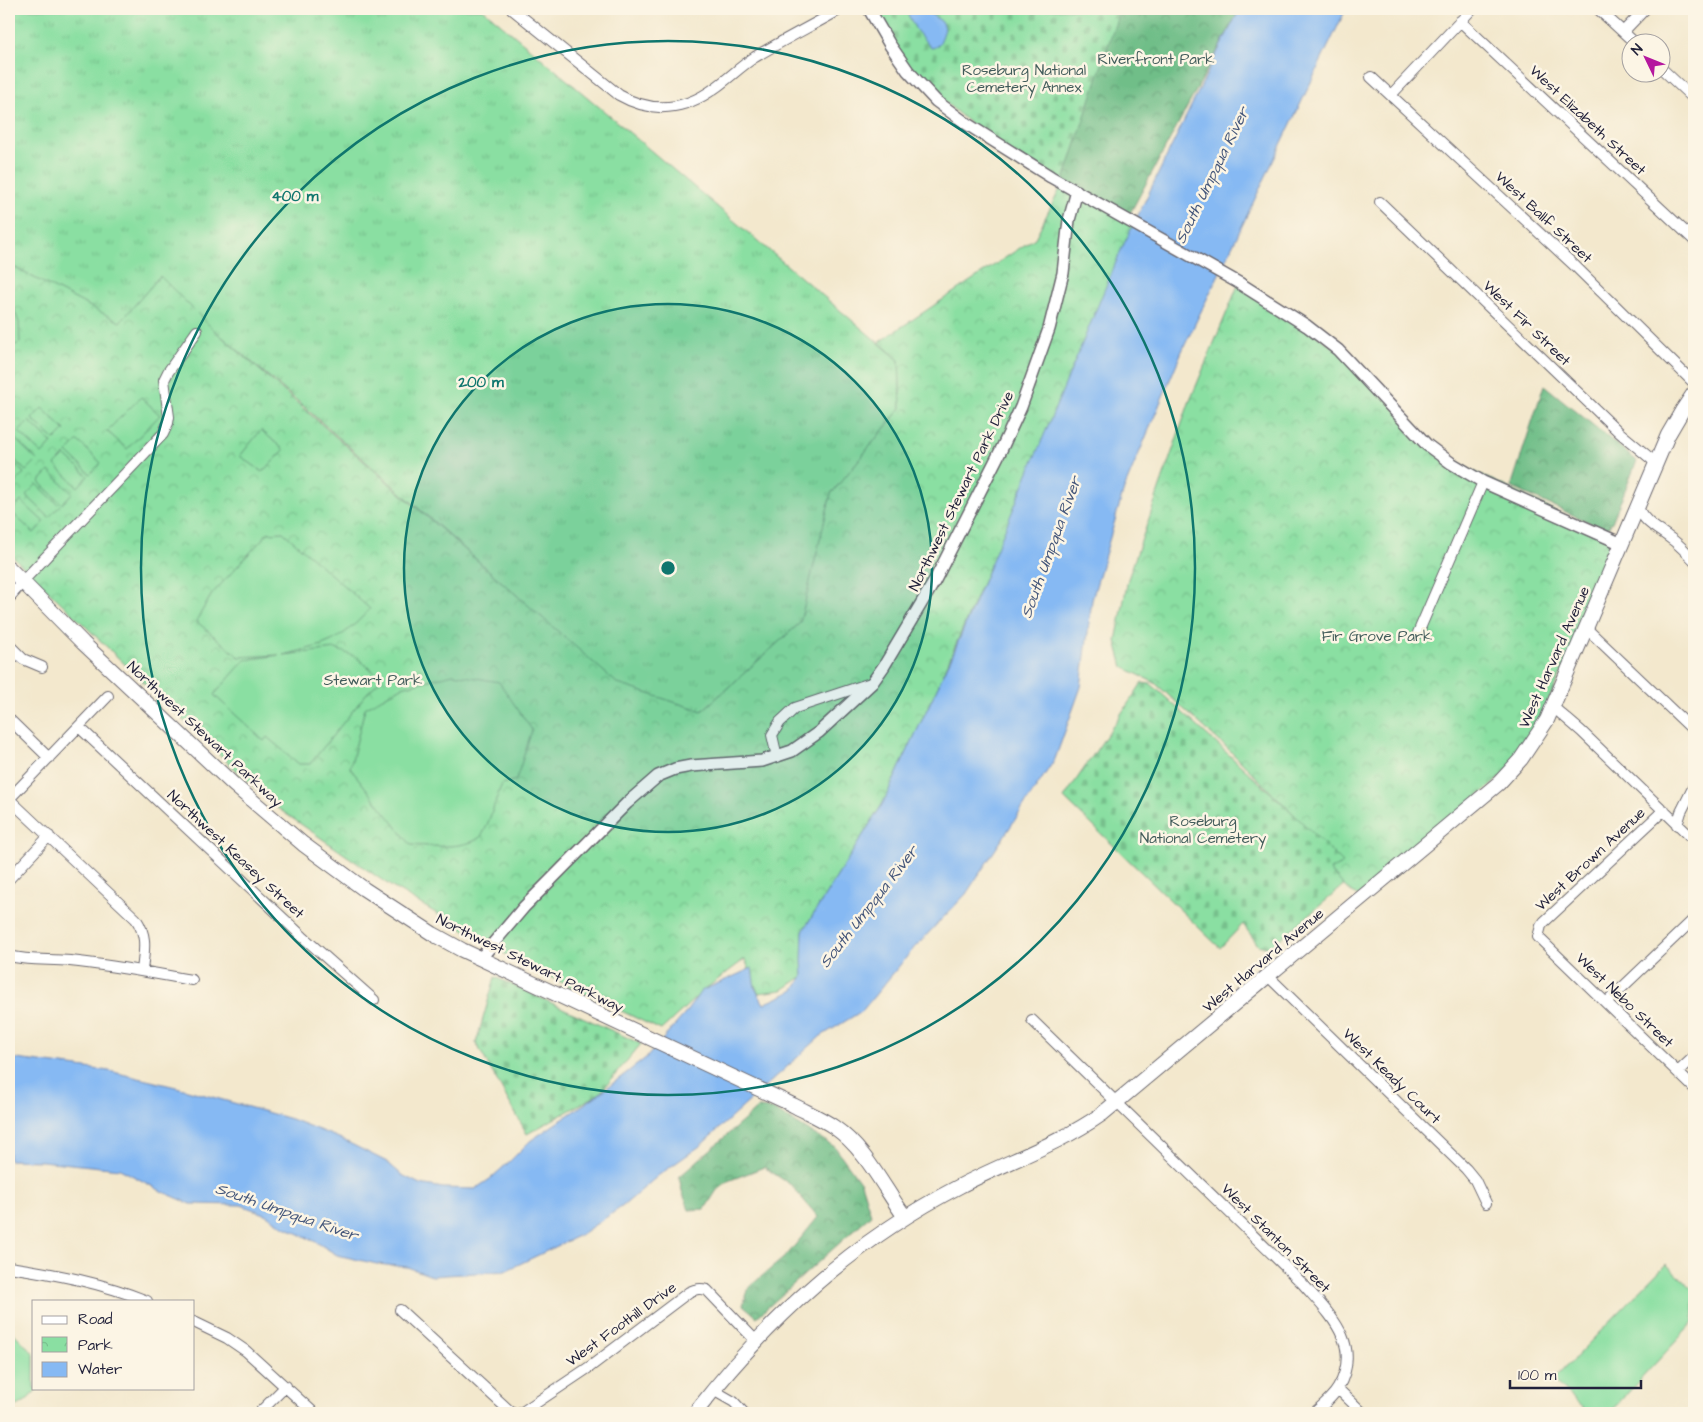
<svg xmlns="http://www.w3.org/2000/svg" width="1703" height="1422" viewBox="0 0 1703 1422" font-family="'Architects Daughter',sans-serif">
	<defs>
		<pattern id="grass-tufts" width="24" height="20" patternUnits="userSpaceOnUse" patternTransform="scale(1.25)"><rect width="24" height="20" fill="#8adfa2"/><path d="M3 7l-1-3M5 7V3M7 7l1-3M15 17l-1-3M17 17v-4M19 17l1-3" fill="none" stroke="#77bf8c"/></pattern>
		<pattern id="forest-crowns" width="20" height="18" patternUnits="userSpaceOnUse" patternTransform="scale(1.25)"><rect width="20" height="18" fill="#6fbe88"/><path d="M2 6a3 3 0 1 1 6 0M12 15a3 3 0 1 1 6 0" fill="none" stroke="#5b9a70"/></pattern>
		<pattern id="cemetery-stones" width="16" height="16" patternUnits="userSpaceOnUse" patternTransform="scale(1.25)"><rect width="16" height="16" fill="#8adfa2"/><path d="M2 7V4a2 2 0 0 1 4 0v3zM10 15v-3a2 2 0 0 1 4 0v3z" fill="#77bf8c"/></pattern>
		<pattern id="park-crowns" width="20" height="18" patternUnits="userSpaceOnUse" patternTransform="scale(1.25)"><rect width="20" height="18" fill="#8adfa2"/><path d="M2 6a3 3 0 1 1 6 0M12 15a3 3 0 1 1 6 0" fill="none" stroke="#77bf8c"/></pattern>
	</defs>
	<rect width="100%" height="100%" fill="#fcf5e5"/>
	<filter id="ink" filterUnits="userSpaceOnUse"><feTurbulence type="fractalNoise" baseFrequency=".02" numOctaves="2"/><feDisplacementMap in="SourceGraphic" scale="10" xChannelSelector="R" yChannelSelector="G"/><feConvolveMatrix kernelMatrix="1 2 1 2 8 2 1 2 1" color-interpolation-filters="sRGB"/></filter>
	<filter id="wash" filterUnits="userSpaceOnUse"><feTurbulence type="fractalNoise" baseFrequency=".0096" numOctaves="4" result="noise"/><feDisplacementMap in="SourceGraphic" scale="20" xChannelSelector="R" yChannelSelector="G"/><feGaussianBlur stdDeviation="1.12" result="paint"/><feColorMatrix in="noise" values="0 0 0 0 0 0 0 0 0 0 0 0 0 0 0 0 0 1.4 0 .05"/><feComposite in="paint" operator="in"/></filter>
	<g filter="url(#wash)">
		<rect width="100%" height="100%" fill="#f3e8cd"/>
		<path fill="url(#grass-tufts)" stroke="#56806e" d="M 9,9 L 483,9 L 899,360 L 901,408 L 831,494 L 800,623 L 702,711 L 618,685 L 302,405 L 214,330 L 160,276 L 120,323 L 9,265 Z"/>
		<path fill="url(#forest-crowns)" stroke="#487062" d="M 1119,9 L 1240,9 L 1127,219 L 1063,183 Z
			M 1544,385 L 1637,461 L 1612,522 L 1608,527 L 1601,528 L 1511,487 Z
			M 758,1108 L 773,1109 L 835,1147 L 861,1183 L 871,1215 L 757,1317 L 743,1305 L 749,1287 L 787,1255 L 818,1217 L 791,1185 L 764,1167 L 728,1181 L 717,1190 L 705,1209 L 689,1210 L 682,1191 L 679,1177 Z"/>
		<path fill="url(#cemetery-stones)" stroke="#56806e" d="M 869,9 L 1120,9 L 1063,183 L 991,141 L 908,71 Z
			M 1142,683 L 1151,684 L 1359,873 L 1269,948 L 1258,945 L 1243,924 L 1220,948 L 1064,798 Z
			M 495,977 L 641,1044 L 599,1094 L 527,1134 L 476,1043 Z"/>
		<path fill="url(#park-crowns)" stroke="#56806e" d="M 1063,183 L 1173,246 L 990,565 L 938,686 L 883,803 L 803,931 L 803,976 L 782,990 L 758,993 L 745,959 L 704,990 L 661,1030 L 515,960 L 392,887 L 276,807 L 207,743 L 9,553 L 9,265 L 120,322 L 160,276 L 214,330 L 618,684 L 702,711 L 800,623 L 831,494 L 901,408 L 899,360 L 879,342 L 1035,238 Z
			M 1239,283 L 1338,350 L 1441,455 L 1622,544 L 1521,759 L 1362,899 L 1346,888 L 1330,870 L 1343,863 L 1227,748 L 1155,683 L 1123,667 L 1116,641 L 1128,579 L 1189,403 Z"/>
		<path fill="#8adfa2" stroke="#56806e" d="M 9,304 L 12,305 L 19,322 L 20,343 L 9,347 Z
			M 141,397 L 160,415 L 127,449 L 107,431 Z
			M 42,408 L 65,430 L 55,440 L 32,419 Z
			M 29,421 L 52,443 L 42,454 L 19,432 Z
			M 261,430 L 284,450 L 263,472 L 240,456 Z
			M 14,438 L 37,460 L 26,471 L 9,454 L 9,443 Z
			M 78,441 L 101,463 L 90,474 L 67,452 Z
			M 65,455 L 88,476 L 78,487 L 55,465 Z
			M 9,459 L 24,473 L 14,484 L 9,479 Z
			M 49,471 L 72,493 L 62,504 L 39,482 Z
			M 37,484 L 60,506 L 49,517 L 26,495 Z
			M 21,501 L 44,522 L 34,533 L 11,512 Z
			M 283,532 L 370,609 C 354,626 339,641 315,647 C 305,650 294,652 284,655 L 336,649 L 356,657 L 382,679 L 367,693 L 310,764 L 299,764 L 267,737 L 264,741 L 214,695 L 245,660 L 279,655 L 239,657 L 196,621 L 212,594 L 268,533 Z
			M 453,674 L 499,682 L 532,730 L 516,780 L 502,784 C 497,795 488,827 482,835 C 470,850 429,846 411,845 L 350,768 L 365,708 L 402,687 Z
			M 1666,1264 L 1694,1290 L 1694,1322 L 1609,1413 L 1588,1413 L 1553,1380 Z
			M 9,1328 L 34,1354 L 34,1388 L 38,1388 C 29,1398 23,1406 9,1408 Z"/>
		<path fill="#86b9f3" stroke="#546e97" d="M 905,9 L 923,9 L 941,21 L 945,29 C 942,37 940,48 931,48 L 916,30 Z
			M 1240,9 L 1346,9 L 1182,351 L 1124,489 L 1092,600 L 1081,687 L 1055,759 L 966,894 L 914,948 L 862,1011 L 821,1036 L 700,1146 L 659,1175 L 623,1206 L 580,1235 L 505,1271 L 432,1276 L 407,1267 L 377,1264 L 337,1255 L 316,1242 L 285,1227 L 265,1214 L 241,1205 L 191,1204 L 163,1192 L 120,1169 L 42,1161 L 9,1160 L 9,1058 L 109,1071 L 180,1088 L 291,1119 L 339,1138 L 387,1162 L 402,1175 L 420,1184 L 443,1188 L 475,1189 L 490,1179 L 509,1162 L 530,1141 L 599,1094 L 647,1057 L 684,1015 L 701,991 L 752,968 L 755,988 L 764,1004 L 794,990 L 803,976 L 802,961 L 803,931 L 883,803 L 953,654 L 1121,250 L 1218,51 Z"/>
	</g>
	<g filter="url(#ink)">
		<g fill="none" stroke-linecap="round" stroke-linejoin="round">
			<g stroke="#6b676e" stroke-width="12">
				<path id="minor" d="M 512,9 L 619,95 C 652,114 685,110 715,88 C 729,78 741,66 755,57 C 783,40 813,25 841,9
					M 1598,9 L 1634,42
					M 1460,21 L 1694,240
					M 1623,32 L 1645,9
					M 1660,67 L 1694,99
					M 1371,77 L 1575,266 L 1694,383
					M 1391,95 L 1472,9
					M 1380,202 L 1620,433 L 1656,463
					M 1638,508 C 1645,523 1657,528 1670,538 C 1679,544 1686,552 1694,560
					M 22,582 L 163,434 L 168,423 L 169,417 L 164,380 L 168,372 L 197,331
					M 1586,628 L 1694,731
					M 1418,633 L 1483,482
					M 9,645 L 23,659 L 42,667
					M 1553,707 L 1581,731 L 1694,840
					M 9,719 L 49,758
					M 79,727 L 303,937 L 374,1000
					M 777,757 L 772,735 L 780,722 L 795,708 L 871,683
					M 9,799 L 136,919 C 148,937 144,950 142,971
					M 9,799 L 108,696
					M 1664,810 L 1544,922 L 1541,926 L 1538,937 L 1694,1088
					M 1677,825 L 1681,812 L 1694,786
					M 9,879 L 49,836
					M 9,956 C 29,961 50,959 70,961 C 111,965 152,973 192,980
					M 1268,976 L 1466,1169 L 1475,1180 L 1486,1203
					M 1607,1002 L 1694,919
					M 1032,1020 L 1303,1284 C 1330,1315 1363,1344 1338,1388 C 1333,1397 1322,1406 1314,1413
					M 1678,1072 L 1694,1057
					M 9,1267 C 56,1274 103,1283 147,1301
					M 400,1310 L 512,1413
					M 194,1322 L 227,1338 L 246,1351 L 314,1413
					M 1338,1389 L 1363,1413
					M 713,1390 L 734,1402 L 744,1413
					M 259,1413 L 286,1386
					M 521,1413 L 591,1366 L 689,1292 C 696,1289 700,1288 707,1290 L 756,1341"/>
			</g>
			<g stroke="#6b676e" stroke-width="14">
				<path id="tertiary" d="M 869,9 L 890,45 L 908,71 L 936,101 L 967,124 L 1051,177 L 1239,283 L 1307,326 L 1338,350 L 1427,445 L 1451,463 L 1483,482 L 1622,544
					M 9,597 L 22,582
					M 480,959 L 524,907 L 627,803 L 658,776 L 675,769 L 691,766 L 762,761 L 792,751 L 819,732 L 872,683 L 884,666 L 934,582 L 1002,448 L 1021,407 L 1049,329 L 1063,273 L 1069,220 L 1077,191"/>
			</g>
			<g stroke="#6b676e" stroke-width="16">
				<path id="secondary" d="M 9,568 L 83,643 L 234,785 L 303,844 L 364,889 L 433,934 L 462,950 L 793,1105 C 806,1112 821,1118 834,1127 C 866,1149 883,1187 905,1217
					M 695,1413 C 770,1317 852,1242 960,1186 C 1008,1161 1058,1145 1102,1114 L 1499,783 L 1521,759 L 1547,720 L 1668,435 L 1682,411 L 1694,393"/>
			</g>
			<use href="#minor" stroke="#fff" stroke-width="10"/>
			<use href="#tertiary" stroke="#fff" stroke-width="11"/>
			<use href="#secondary" stroke="#fff" stroke-width="14"/>
		</g>
	</g>
	<circle cx="668" cy="568" r="264" fill="#0f766e" fill-opacity=".12"/>
	<g fill="none" stroke="#0f766e" stroke-width="2.5">
		<circle cx="668" cy="568" r="264"/>
		<circle cx="668" cy="568" r="527"/>
	</g>
	<g text-anchor="middle" stroke-width="5" stroke-linejoin="round" paint-order="stroke">
		<g font-size="15" fill="#415b5a" stroke="#fcf5e5">
			<text x="1156" y="64">Riverfront Park</text>
			<text x="1024" y="75">Roseburg National<tspan x="1024" dy="17">Cemetery Annex</tspan></text>
			<text x="1377" y="641">Fir Grove Park</text>
			<text x="373" y="685">Stewart Park</text>
			<text x="1203" y="826">Roseburg<tspan x="1203" dy="17">National Cemetery</tspan></text>
		</g>
		<g font-size="15" fill="#22223b" stroke="#fcf5e5">
			<text transform="translate(1588 120) rotate(43)" y="5">West Elizabeth Street</text>
			<text transform="translate(1544 217) rotate(43)" y="5">West Ballf Street</text>
			<text transform="translate(1527 323) rotate(44)" y="5">West Fir Street</text>
			<text transform="translate(961 491) rotate(-64)" y="5">Northwest Stewart Park Drive</text>
			<text transform="translate(1554 657) rotate(-66)" y="5">West Harvard Avenue</text>
			<text transform="translate(205 734) rotate(43)" y="5">Northwest Stewart Parkway</text>
			<text transform="translate(236 854) rotate(43)" y="5">Northwest Keasey Street</text>
			<text transform="translate(1590 859) rotate(-43)" y="5">West Brown Avenue</text>
			<text transform="translate(1263 960) rotate(-40)" y="5">West Harvard Avenue</text>
			<text transform="translate(530 963) rotate(26)" y="5">Northwest Stewart Parkway</text>
			<text transform="translate(1625 1000) rotate(44)" y="5">West Nebo Street</text>
			<text transform="translate(1392 1076) rotate(44)" y="5">West Keady Court</text>
			<text transform="translate(1276 1238) rotate(45)" y="5">West Stanton Street</text>
			<text transform="translate(621 1324) rotate(-36)" y="5">West Foothill Drive</text>
		</g>
		<g font-size="16" font-style="italic" fill="#45577b" stroke="#fcf5e5">
			<text transform="translate(1211 175) rotate(-64)" y="6">South Umpqua River</text>
			<text transform="translate(1050 547) rotate(-70)" y="6">South Umpqua River</text>
			<text transform="translate(868 906) rotate(-52)" y="6">South Umpqua River</text>
			<text transform="translate(287 1211) rotate(19)" y="6">South Umpqua River</text>
		</g>
	</g>
	<circle cx="668" cy="568" r="8" fill="#0f766e" stroke="#fcf5e5" stroke-width="2.5"/>
	<g font-size="15" text-anchor="middle" font-weight="bold" fill="#0f766e" stroke="#fcf5e5" stroke-width="5" stroke-linejoin="round" paint-order="stroke">
		<text x="295" y="201">400 m</text>
		<text x="481" y="387">200 m</text>
	</g>
	<rect width="1703" height="1422" fill="none" stroke="#fcf5e5" stroke-width="30"/>
	<rect x="32" y="1300" width="162" height="90" fill="#fcf5e5" stroke="#a5a1a1"/>
	<rect x="42" y="1316" width="25" height="8" fill="#ffffff" stroke="#a5a1a1"/>
	<text x="78" y="1324" font-size="15" fill="#22223b">Road</text>
	<rect x="42" y="1337" width="25" height="15" fill="url(#park-crowns)" stroke="#a5a1a1"/>
	<text x="78" y="1350" font-size="15" fill="#22223b">Park</text>
	<rect x="42" y="1362" width="25" height="15" fill="#86b9f3" stroke="#a5a1a1"/>
	<text x="78" y="1374" font-size="15" fill="#22223b">Water</text>
	<g transform="translate(1646 58) rotate(313)"><circle r="24" fill="#fcf5e5" stroke="#a5a1a1"/>
	<path d="M0-4L9 19L0 12L-9 19Z" fill="#b5179e"/>
	<text y="-8" font-size="14" font-weight="bold" text-anchor="middle" fill="#22223b">N</text>
	</g>
	<path d="M1510 1380v8h131v-8" fill="none" stroke="#22223b" stroke-width="2.5"/>
	<text x="1518" y="1380" font-size="15" fill="#22223b" stroke="#fcf5e5" stroke-width="4" paint-order="stroke">100 m</text>
</svg>
